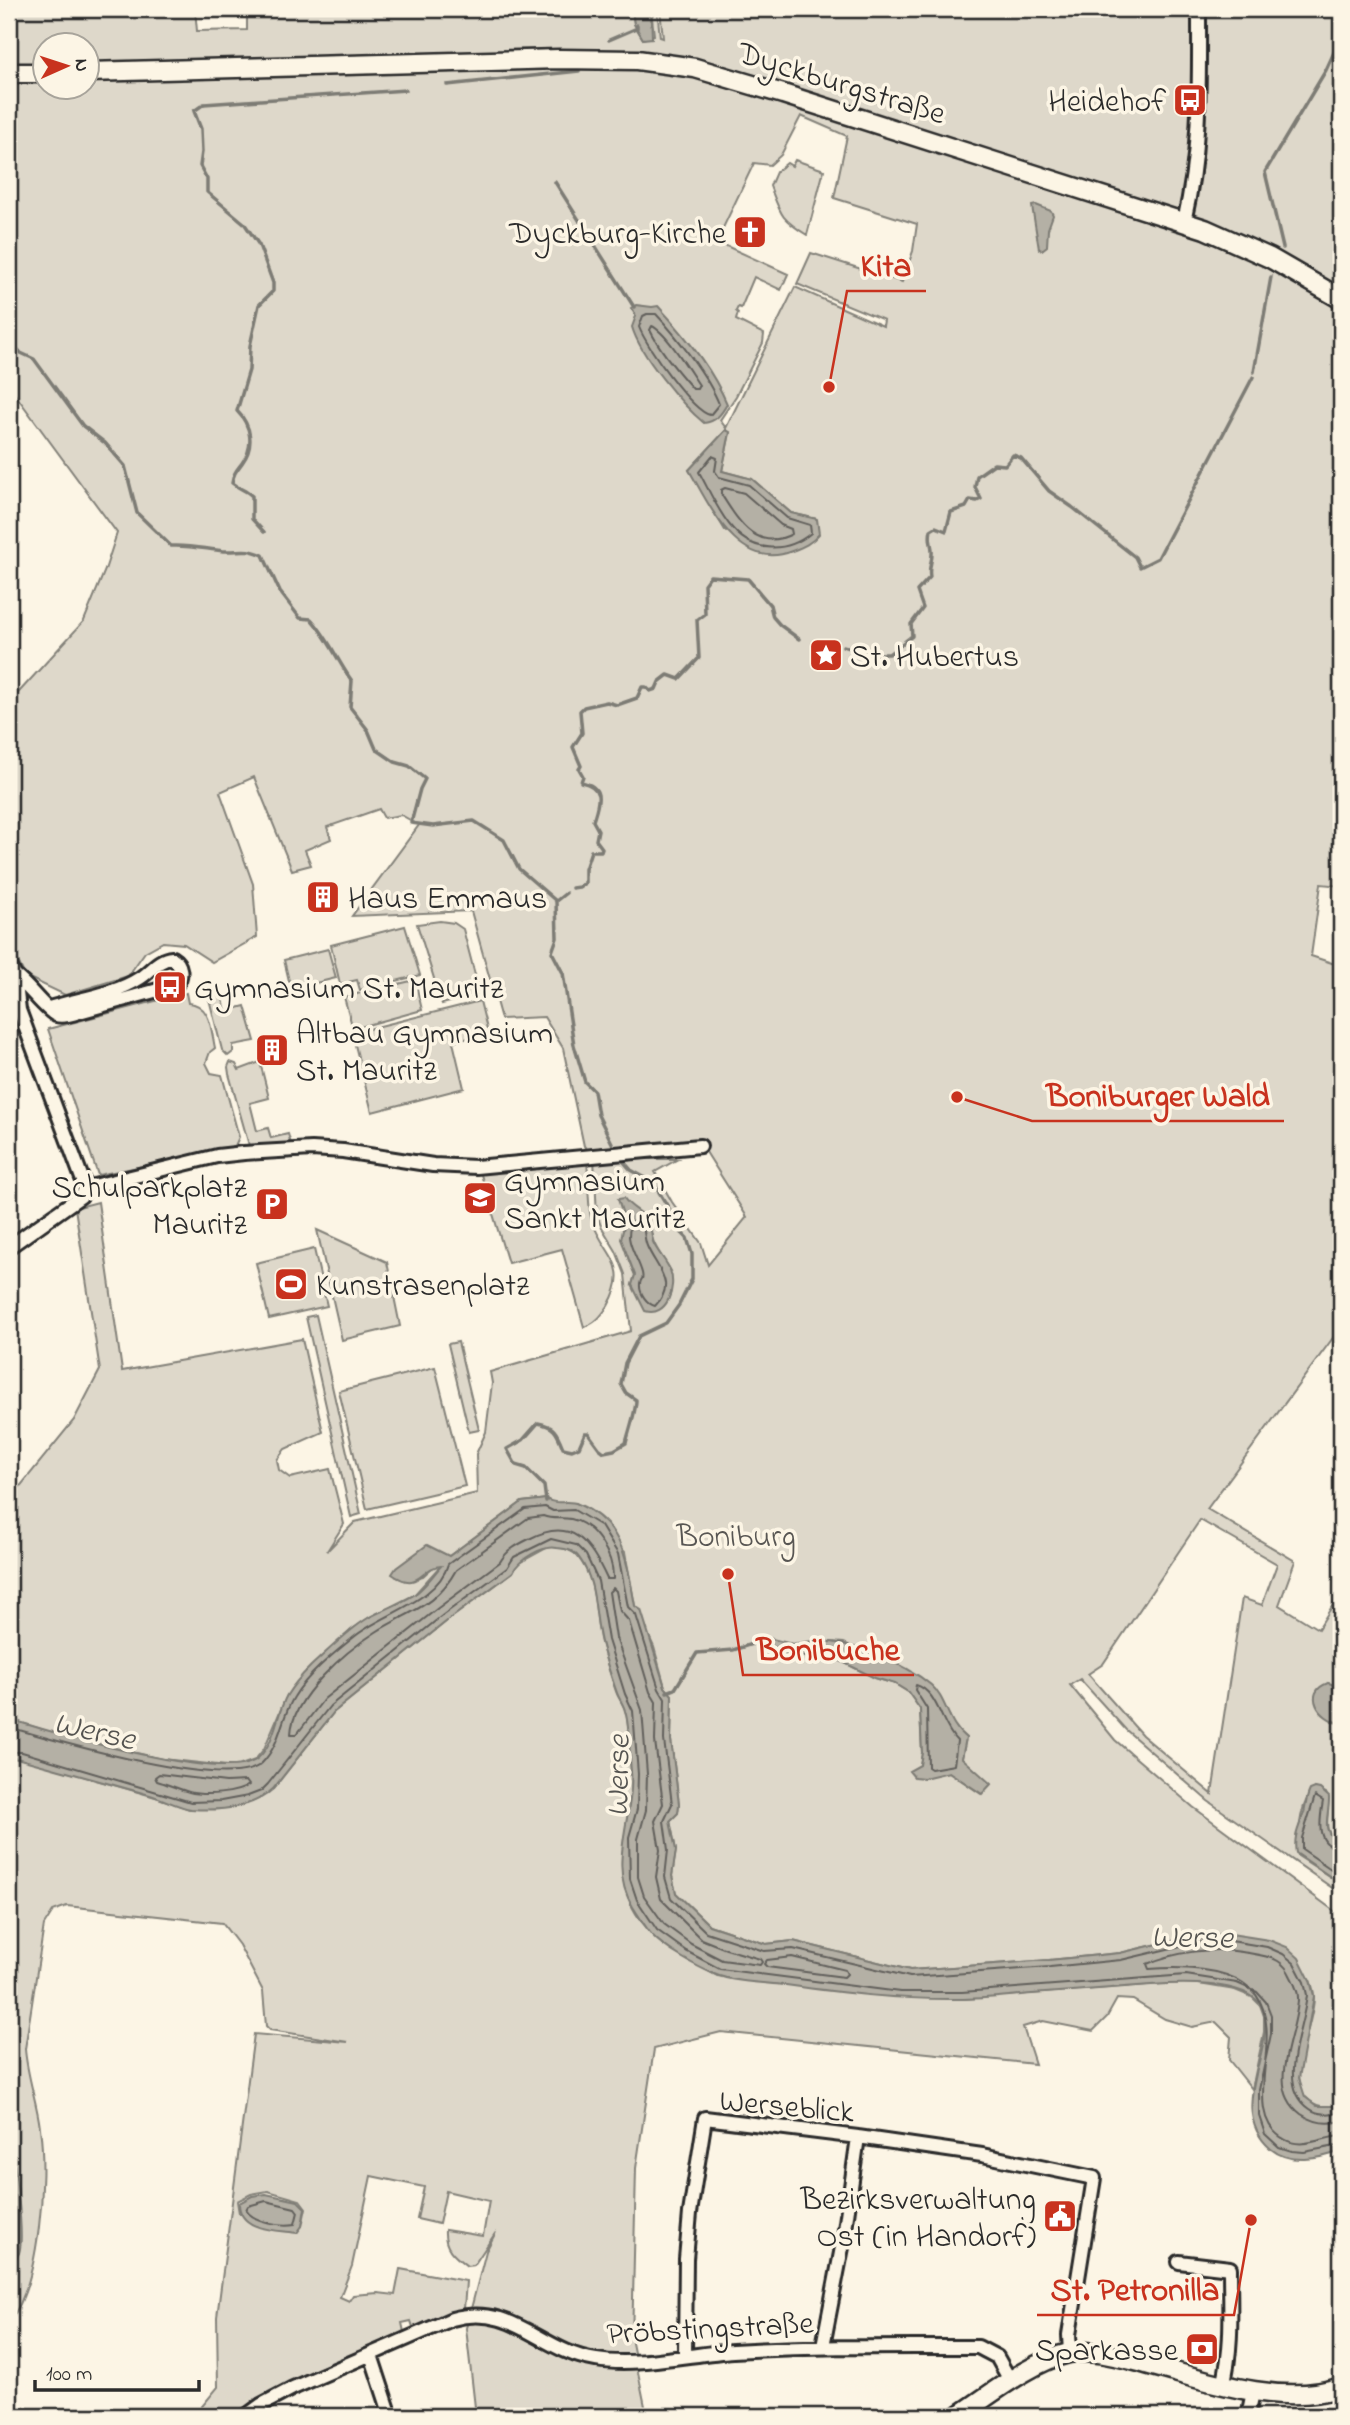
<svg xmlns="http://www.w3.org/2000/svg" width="1350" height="2425" viewBox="0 0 1350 2425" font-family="'Indie Flower',sans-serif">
	<rect width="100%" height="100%" fill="#fcf5e5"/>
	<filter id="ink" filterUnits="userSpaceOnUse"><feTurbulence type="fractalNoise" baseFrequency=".0143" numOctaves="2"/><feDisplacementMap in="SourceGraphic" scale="14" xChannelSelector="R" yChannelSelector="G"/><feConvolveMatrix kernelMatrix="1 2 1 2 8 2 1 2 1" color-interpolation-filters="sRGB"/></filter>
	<g filter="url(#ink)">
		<path fill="#ded8ca" stroke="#84827a" stroke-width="2" fill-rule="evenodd" d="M 9,9 L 195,9 L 197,31 L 247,30 L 247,9 L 632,9 L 634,24 L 643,39 L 654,35 L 651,9 L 657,9 L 660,37 L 663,38 L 660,9 L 1341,9 L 1341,886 L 1321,884 L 1311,956 L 1341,966 L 1341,1327 L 1207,1509 L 1295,1561 L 1279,1605 L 1318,1629 L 1341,1592 L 1341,1700 L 1332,1684 L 1328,1683 L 1332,1722 L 1341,1723 L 1341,1842 C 1316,1833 1334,1810 1326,1793 L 1315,1788 C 1298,1805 1299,1833 1298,1856 L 1341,1884 L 1341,1894 L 1208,1801 L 1126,1730 L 1080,1679 L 1070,1685 L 1115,1740 L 1193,1807 L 1341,1916 L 1341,2103 C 1331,2108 1319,2108 1310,2101 C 1283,2082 1315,2024 1314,1996 C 1314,1991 1312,1985 1310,1980 L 1192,1936 L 1120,1953 L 1049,1960 L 910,1970 L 793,1941 L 766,1944 L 709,1925 L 676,1893 L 672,1876 L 676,1850 L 670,1821 L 678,1813 L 679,1804 L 671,1740 L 672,1695 L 665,1687 L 654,1647 L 635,1606 L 625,1552 L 576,1503 L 554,1504 L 546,1499 L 522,1502 L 449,1556 L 397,1577 L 404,1580 L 423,1576 L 434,1566 L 441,1565 L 414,1595 L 370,1617 L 351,1630 L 287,1695 L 264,1749 L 255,1760 L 238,1766 L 227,1766 L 163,1759 L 70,1738 L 9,1719 L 9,1500 L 74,1420 L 100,1370 L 75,1208 L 98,1202 L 122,1371 L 302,1339 L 323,1432 L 285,1449 L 277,1460 L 279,1470 L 290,1478 L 330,1469 L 344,1524 L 327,1551 L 355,1522 L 477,1493 L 476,1454 L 486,1432 L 492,1383 L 490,1372 L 631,1331 L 625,1274 L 616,1251 L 601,1226 L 597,1215 L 594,1159 L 678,1159 L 655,1172 L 672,1202 L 701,1243 L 708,1265 L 747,1217 L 706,1152 L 590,1153 L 584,1146 L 563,1048 L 544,1017 L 501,1019 L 471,911 L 352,916 L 419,825 L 401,815 L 384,818 L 379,809 L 327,827 L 331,839 L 305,850 L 311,865 L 292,870 L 254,777 L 220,792 L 253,884 L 257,937 L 212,962 L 184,944 L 163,942 L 145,952 L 128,976 L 65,995 L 25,976 L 9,942 L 9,703 L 84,621 L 105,570 L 117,533 L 9,386 ZM 46,46 L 88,46 L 88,88 L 46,88 ZM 801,116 L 847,136 L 834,198 L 917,224 L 913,251 L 902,282 L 811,253 L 797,284 L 884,320 L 883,326 L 795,287 L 726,428 L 720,420 L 736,396 L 763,343 L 764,334 L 736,320 L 738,313 L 736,311 L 738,307 L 741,308 L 754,277 L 781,290 L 788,274 L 724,245 L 721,232 L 754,163 L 770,165 L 781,155 ZM 726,430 L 730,433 L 722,471 L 752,479 L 791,513 L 817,519 L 726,532 L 689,470 ZM 639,1213 C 652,1221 649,1233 655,1245 C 659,1254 666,1262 671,1271 L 632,1285 L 635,1275 C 627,1258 620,1239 625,1221 ZM 1200,1520 L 1277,1564 L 1262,1605 L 1242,1598 L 1212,1794 L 1142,1735 L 1088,1674 L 1103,1664 ZM 768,1638 L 792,1644 L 818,1641 L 844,1643 L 865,1652 L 949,1715 L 955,1729 L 966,1738 L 962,1758 L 990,1785 L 981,1794 L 949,1772 L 920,1765 L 922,1753 L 920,1709 L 908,1692 L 895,1684 L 875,1678 L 841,1661 L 822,1661 L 804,1656 Z
			M 795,160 L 824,170 L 807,235 C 780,218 781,215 770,186 L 776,172 L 787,163 L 792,166 Z
			M 440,921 L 454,923 L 463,929 L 480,994 L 442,1004 L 417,924 Z
			M 405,926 L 420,975 L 360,990 L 357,980 L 340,984 L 331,945 Z
			M 328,949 L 336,978 L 291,989 L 284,960 Z
			M 415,980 L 422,1010 L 353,1029 L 344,997 Z
			M 219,984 L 226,1011 L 245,1006 L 255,1041 L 233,1045 L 233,1052 L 228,1056 L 222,1050 L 206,987 Z
			M 186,993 L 188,1003 C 211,1004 211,1030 215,1048 L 210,1052 L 206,1063 L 211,1073 L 222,1075 L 239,1137 L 234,1148 L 98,1175 L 48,1029 Z
			M 480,1001 L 488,1033 L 453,1042 L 464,1088 L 372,1112 L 352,1033 Z
			M 230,1062 L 236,1064 L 239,1070 L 260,1062 L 269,1098 L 250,1103 L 257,1131 L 268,1128 L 271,1138 L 288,1134 L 292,1147 L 250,1149 L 229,1074 L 228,1067 Z
			M 587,1161 C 589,1178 587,1206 592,1221 C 605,1257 632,1264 608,1306 C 601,1316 596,1323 584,1327 L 562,1249 L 508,1263 L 479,1168 Z
			M 317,1230 L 387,1262 L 400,1326 L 342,1340 Z
			M 314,1249 L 327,1306 L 269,1319 L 256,1263 Z
			M 316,1315 L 361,1514 L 351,1517 L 306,1317 Z
			M 458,1342 L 479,1430 L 469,1432 L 448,1344 Z
			M 435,1367 L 465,1486 L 367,1509 L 339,1391 Z
			M 550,1546 C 560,1548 571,1548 578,1557 C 598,1581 594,1615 601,1643 C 606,1660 611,1678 617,1694 C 620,1700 625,1707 626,1713 C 630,1731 629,1753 631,1771 C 635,1816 610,1857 630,1902 C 646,1939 683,1957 717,1976 L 962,1999 L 1187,1982 L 1235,1990 L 1252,1997 L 1260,2005 L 1264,2016 L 1264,2032 L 1252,2089 L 1229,2060 L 1231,2037 L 1216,2022 L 1192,2027 L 1165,2019 L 1133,2000 L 1117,1999 L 1107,2017 L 1093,2031 L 1043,2021 L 1023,2027 L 1035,2064 L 721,2032 L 654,2049 L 636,2168 L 632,2343 L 647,2416 L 476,2416 L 466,2328 L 486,2251 L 496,2232 L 474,2265 L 467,2266 C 453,2255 444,2248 445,2230 L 483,2236 L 489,2201 L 446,2191 L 439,2224 L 417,2219 L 424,2187 L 371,2176 L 352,2266 L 340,2297 L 349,2301 L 353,2295 L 378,2293 L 395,2295 L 400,2269 L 466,2281 L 464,2309 L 414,2330 L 411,2321 L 402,2323 L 404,2332 L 313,2371 L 274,2391 L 250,2416 L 194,2416 L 218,2387 L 217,2317 L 254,2034 L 348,2042 L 270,2030 L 266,2026 L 263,1991 L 239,1945 L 222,1923 L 67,1906 L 53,1911 L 44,1925 L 25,2049 C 27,2076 37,2102 40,2128 C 47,2177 40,2284 9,2322 L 9,2267 L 19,2252 L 19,2211 L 13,2150 L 9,2136 L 9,1758 L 20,1758 L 159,1798 L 189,1809 L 273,1789 L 334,1712 L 447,1621 L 513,1572 L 517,1564 ZM 268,2191 L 300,2200 L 306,2208 L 302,2226 L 239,2213 L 237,2201 L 251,2194 Z"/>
		<path fill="#b4b0a5" stroke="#7d7b74" stroke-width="2" d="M 632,9 L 651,9 L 652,38 L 643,39 L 634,24 Z
			M 1036,205 L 1051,211 L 1053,215 L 1048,229 L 1047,246 L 1042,250 L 1039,249 L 1032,206 Z
			M 636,305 L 652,307 L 658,306 C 684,334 712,368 727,404 C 722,413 716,422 704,423 C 681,404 640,355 632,327 L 636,316 L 631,308 Z
			M 726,430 L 730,432 L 722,471 L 752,479 L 791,513 L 817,519 L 819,534 C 812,543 803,547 792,551 C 739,573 710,506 689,470 Z
			M 624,1198 C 630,1208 642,1211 648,1220 C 652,1227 651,1235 653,1242 C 657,1252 666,1260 670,1270 C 677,1287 667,1318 645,1311 L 632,1285 L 635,1275 L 621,1239 L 625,1221 L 618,1199 Z
			M 546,1499 C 557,1506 567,1499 578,1504 C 624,1524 627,1562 635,1606 L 641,1610 L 665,1687 L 672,1695 L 671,1740 L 679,1804 L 678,1813 L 670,1821 L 676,1850 L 672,1876 L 676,1893 L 709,1925 L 766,1944 L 793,1941 L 910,1970 L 1049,1960 L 1120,1953 L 1192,1936 L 1231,1934 L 1269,1940 L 1287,1947 L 1299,1958 L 1310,1980 L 1314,1996 L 1299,2078 L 1305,2097 L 1317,2106 L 1334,2106 L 1341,2103 L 1341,2151 C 1320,2159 1290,2165 1271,2149 C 1222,2107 1283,2041 1260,2004 C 1244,1980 1177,1983 1151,1985 C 1112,1988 1072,1991 1032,1994 C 1007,1996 983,1999 959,1999 C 900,2000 843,1993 786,1985 C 765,1983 732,1982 714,1974 C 695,1966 665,1949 652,1935 C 645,1927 639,1916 633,1907 C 606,1865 635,1815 631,1771 C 629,1755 630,1725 625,1711 C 624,1705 619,1699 617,1693 C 611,1676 605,1659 601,1642 C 594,1614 597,1583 580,1559 C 574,1550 567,1549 557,1548 C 543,1545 519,1559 513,1572 L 447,1621 L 334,1712 L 273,1789 C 253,1808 219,1811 191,1809 C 178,1807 164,1799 150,1795 C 107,1783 63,1771 20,1759 L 9,1758 L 9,1719 C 51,1732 219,1782 254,1761 C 275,1748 276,1714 287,1695 C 293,1685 303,1674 311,1666 C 330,1649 347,1631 368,1618 C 382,1610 398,1605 412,1596 C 423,1590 433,1575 441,1566 C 421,1566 420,1594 392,1574 L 396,1568 L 427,1545 L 449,1556 L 522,1502 Z
			M 768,1638 C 776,1640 786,1644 794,1644 C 803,1643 812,1640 821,1641 C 855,1643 905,1663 931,1685 C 947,1699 947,1723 966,1738 L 962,1758 L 991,1784 L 982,1794 L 949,1772 L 924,1778 L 914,1777 L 909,1771 L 920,1765 L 922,1753 L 920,1709 L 908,1692 L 895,1684 L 875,1678 L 841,1661 L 822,1661 L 784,1652 L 765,1643 Z
			M 1328,1683 L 1332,1684 L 1341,1700 L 1341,1723 C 1319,1720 1302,1692 1328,1683 Z
			M 1315,1788 L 1320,1789 L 1329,1797 C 1330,1815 1318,1834 1341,1842 L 1341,1884 L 1296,1853 C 1293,1837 1299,1827 1304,1813 C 1306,1805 1306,1798 1310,1790 Z
			M 9,2136 C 14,2154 25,2237 19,2253 C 17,2258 12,2263 9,2267 Z
			M 266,2194 L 298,2201 L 305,2208 L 302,2226 L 297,2233 C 275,2230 239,2231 239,2203 L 252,2196 Z"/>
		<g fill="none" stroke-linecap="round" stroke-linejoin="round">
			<path stroke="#62605c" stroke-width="2" d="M 647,314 L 656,314 C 676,335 709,378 719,404 L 710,415 C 692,411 646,346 639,327 L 643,316 Z
				M 652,326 C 666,332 689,370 699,385 L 697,389 L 693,389 C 677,371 660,351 650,330 Z
				M 712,456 L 717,458 L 715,471 L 719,477 L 749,485 L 787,518 L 810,525 L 811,533 C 787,553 754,553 733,529 C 719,514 709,490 699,472 Z
				M 725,488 L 744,493 L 781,525 L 791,529 L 792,534 C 756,553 737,519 721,494 L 721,490 Z
				M 634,1220 L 642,1224 C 645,1231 644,1239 647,1246 C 656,1268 678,1283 655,1306 C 647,1304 639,1293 640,1284 C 641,1276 644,1282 642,1273 C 637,1254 621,1239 634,1220 Z
				M 543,1516 C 553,1520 561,1517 571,1519 C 595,1524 614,1556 613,1579 L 607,1579 C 590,1543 573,1516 529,1539 C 517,1545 507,1550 500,1562 L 438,1608 L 324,1699 L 297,1734 L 291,1734 C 292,1697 346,1651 376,1632 C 407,1612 436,1607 456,1570 L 528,1518 Z
				M 613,1588 L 616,1591 L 620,1611 L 629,1621 L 650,1692 L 656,1702 L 655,1741 L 663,1804 L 655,1821 L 660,1850 L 656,1877 L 661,1899 L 701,1939 L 726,1949 L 760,1959 L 762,1962 L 760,1965 L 722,1960 L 691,1944 L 664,1924 L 644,1896 L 638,1877 L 638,1839 L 646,1810 L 647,1774 L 642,1710 L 616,1638 L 609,1592 Z
				M 916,1685 C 938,1691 941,1726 957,1741 L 954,1765 L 931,1769 L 928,1767 L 927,1709 L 915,1690 Z
				M 9,1727 C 50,1739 232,1794 262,1763 C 281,1744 281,1717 294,1697 C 308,1674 333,1654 354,1637 C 381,1614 438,1601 448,1564 L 525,1509 L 545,1507 L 553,1511 L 574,1510 L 601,1526 L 618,1554 L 628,1607 L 636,1615 L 659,1689 L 665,1699 L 664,1740 L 672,1804 L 664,1821 L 668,1850 L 665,1877 L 671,1898 L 706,1932 L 764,1951 L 793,1949 L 910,1977 L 1050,1967 L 1121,1960 L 1193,1943 L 1231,1941 L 1267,1947 L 1283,1954 L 1294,1963 L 1304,1982 L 1307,1995 C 1304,2029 1275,2086 1310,2109 C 1318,2115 1332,2115 1341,2111
				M 9,1752 L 22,1752 L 191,1802 L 221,1801 L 248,1796 L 261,1791 L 268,1784 L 330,1706 L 443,1615 L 507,1568 L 514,1557 L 551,1539 L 576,1545 L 586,1555 L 598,1581 L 608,1640 L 625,1694 L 633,1711 L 638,1774 L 637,1809 L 629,1837 L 630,1879 L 637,1900 L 657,1930 L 686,1951 L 720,1969 L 900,1992 L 962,1992 L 1186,1975 L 1237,1983 L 1257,1992 L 1266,2002 L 1271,2015 L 1271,2034 L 1259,2090 L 1259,2116 L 1265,2134 L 1279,2147 L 1292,2151 L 1304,2152 L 1341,2145
				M 159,1774 L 226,1782 L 246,1781 L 249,1785 C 237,1794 204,1796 189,1792 C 178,1789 168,1784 157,1781 L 155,1777 Z
				M 1341,1849 C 1314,1846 1320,1819 1323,1801 L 1315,1796 L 1302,1838 L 1302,1849 L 1341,1876
				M 792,1957 L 845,1970 L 847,1974 L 844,1977 L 767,1967 L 764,1964 L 767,1960 Z
				M 1341,2121 C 1327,2125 1313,2122 1301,2114 C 1263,2086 1299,2033 1298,1997 C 1298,1990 1294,1983 1291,1977 C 1288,1970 1285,1965 1278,1961 C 1267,1955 1254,1954 1242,1952 C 1212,1947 1175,1952 1147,1964 L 1149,1969 C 1350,1955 1217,2102 1284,2139 C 1302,2150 1323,2137 1341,2136
				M 9,2179 C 11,2196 19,2241 9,2255
				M 266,2201 L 295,2208 L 298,2212 L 295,2224 C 282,2226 254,2223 246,2210 L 248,2206 Z"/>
			<path stroke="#7d7b74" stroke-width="3.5" d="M 609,40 L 637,28 L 637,25
				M 447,85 L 579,71
				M 555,182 L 634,307
				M 1283,248 L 1265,172 L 1326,70 L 1341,37
				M 9,340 L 21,353 L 34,359 L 83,426 L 105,443 L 125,466 L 137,513 L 171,546 C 189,545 205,549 223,551 C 241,552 244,547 263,555 L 280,592 L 300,618 L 311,619 C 328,637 337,660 352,681 L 350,707 L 368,730 L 376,749 L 395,762 L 409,766 L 425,779 L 420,789 L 411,823 L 433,826 L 474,821 L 504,840 L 519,869 L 556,901 L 557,938 L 552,952 L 563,973 L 574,1045 L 585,1082 L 594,1091 L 598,1115 L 613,1145
				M 1254,372 L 1271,277
				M 264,532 L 252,519 L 252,496 C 246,490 239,489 232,483 C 234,472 236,471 242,463 C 255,446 251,425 237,411 L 249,370 L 250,346 L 259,305 L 273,291 L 273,283 L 259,245 L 244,223 L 207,192 L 207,179 L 200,166 L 202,152 L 201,129 L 194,111 L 204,104 L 406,90
				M 843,646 L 872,654 L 889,654 L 912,636 L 911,624 L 923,608 L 917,591 L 930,577 C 928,567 932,563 932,554 C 933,544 928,542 931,530 L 936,527 L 946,531 L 951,512 L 966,507 L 970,500 L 977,501 L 981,499 L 975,487 L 977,476 L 994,464 L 1005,465 L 1013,455 L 1021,458 L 1049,491 L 1072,507 L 1135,557 L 1140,567 L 1158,558 L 1253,377
				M 572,888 L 579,887 L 585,883 L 585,869 L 591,851 L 601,851 L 602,848 L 596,840 L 598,830 L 593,821 C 598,804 606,787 581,782 L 583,776 L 579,769 L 581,766 L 573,747 L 582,733 L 580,711 L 584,707 L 607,702 L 617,705 L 637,698 L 642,687 L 646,687 L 650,691 L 656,689 L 659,682 L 668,675 L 679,679 L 699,658 L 697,620 L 705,614 L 704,584 L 710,576 L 748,579 L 770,605 L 773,617 L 780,625 L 799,639
				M 556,901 L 566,893
				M 546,1501 L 544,1486 L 526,1468 L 516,1465 L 507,1449 L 523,1440 L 538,1423 C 555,1426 557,1433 563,1448 L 572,1450 L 579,1447 L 585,1433 L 588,1433 L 599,1448 L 604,1452 L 614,1450 L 626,1443 C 629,1431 636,1411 636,1400 L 626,1393 L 621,1384 L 625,1363 L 639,1336 L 666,1323 L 679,1305 L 692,1279 L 692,1254 L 687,1238 L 676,1227 L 671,1212 L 653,1182 L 631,1170 L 624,1162
				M 667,1692 L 675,1689 L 697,1653 L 733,1650 L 755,1643 L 765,1643"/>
			<g stroke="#2b2b2b" stroke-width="18">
				<path id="street" d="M 1184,222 C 1201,150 1199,82 1199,9
					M 9,964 L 15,976 L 19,1010 L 86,1189
					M 15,976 C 28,985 45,1010 56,1015 C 62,1017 73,1014 79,1012 L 176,985 C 183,976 182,964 172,958 C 158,959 151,971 140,978 C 114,995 78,999 49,1008
					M 9,1247 L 81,1196 L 86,1189 L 94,1186 L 217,1156 L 244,1153 L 312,1149 L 343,1151 L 433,1165 L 476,1167 L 700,1146
					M 1179,2262 L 1230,2268 C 1230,2306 1233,2348 1223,2385
					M 823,2346 L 844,2237 L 858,2137
					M 371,2355 L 391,2416
					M 685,2355 L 686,2259 L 690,2213 L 705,2118 L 858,2137 L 982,2155 L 1094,2178 L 1069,2335 L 1070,2353
					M 246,2416 L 261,2405 L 293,2388 L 452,2319 C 513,2302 541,2352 596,2360 C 637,2367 691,2354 733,2351 C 815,2346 896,2347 978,2347 L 997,2357 L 1011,2382
					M 1248,2416 L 1253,2392"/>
			</g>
			<g stroke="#2b2b2b" stroke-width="23">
				<path id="secondary" d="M 88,72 L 559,59 L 637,60 L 695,68 L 783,94 L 1205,229 L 1270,258 L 1341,299
					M 9,73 L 46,73
					M 958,2416 C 990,2395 1032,2361 1069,2353 C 1093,2349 1120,2357 1143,2363 C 1201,2379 1281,2408 1341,2387"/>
			</g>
			<use href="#street" stroke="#fcf5e5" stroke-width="12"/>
			<use href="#secondary" stroke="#fcf5e5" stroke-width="18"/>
		</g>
	</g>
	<defs>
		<g id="bus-square" transform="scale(1.75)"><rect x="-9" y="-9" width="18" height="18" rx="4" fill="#c8321e" stroke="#fcf5e5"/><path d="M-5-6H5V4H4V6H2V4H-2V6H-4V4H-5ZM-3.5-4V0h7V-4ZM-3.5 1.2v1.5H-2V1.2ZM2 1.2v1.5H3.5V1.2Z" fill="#fff"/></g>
		<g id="church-square" transform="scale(1.75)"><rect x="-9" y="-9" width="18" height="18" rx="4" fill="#c8321e" stroke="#fcf5e5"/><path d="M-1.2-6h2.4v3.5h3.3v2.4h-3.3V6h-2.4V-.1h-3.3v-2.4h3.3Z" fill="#fff"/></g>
		<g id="sight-square" transform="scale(1.75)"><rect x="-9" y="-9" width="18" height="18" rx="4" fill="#c8321e" stroke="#fcf5e5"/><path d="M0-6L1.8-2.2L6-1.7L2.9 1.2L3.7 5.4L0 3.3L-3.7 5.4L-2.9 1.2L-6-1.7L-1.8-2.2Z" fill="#fff"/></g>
		<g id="building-square" transform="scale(1.75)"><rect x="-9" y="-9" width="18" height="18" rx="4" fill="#c8321e" stroke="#fcf5e5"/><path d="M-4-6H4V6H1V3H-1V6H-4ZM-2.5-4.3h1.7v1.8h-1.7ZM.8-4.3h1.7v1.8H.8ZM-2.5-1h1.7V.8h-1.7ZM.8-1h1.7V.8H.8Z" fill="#fff"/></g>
		<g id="school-square" transform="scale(1.75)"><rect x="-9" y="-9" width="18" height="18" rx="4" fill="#c8321e" stroke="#fcf5e5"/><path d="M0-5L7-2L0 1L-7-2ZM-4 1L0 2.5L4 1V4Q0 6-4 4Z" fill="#fff"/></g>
		<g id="parking-square" transform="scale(1.75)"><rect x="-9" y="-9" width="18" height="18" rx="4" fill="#c8321e" stroke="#fcf5e5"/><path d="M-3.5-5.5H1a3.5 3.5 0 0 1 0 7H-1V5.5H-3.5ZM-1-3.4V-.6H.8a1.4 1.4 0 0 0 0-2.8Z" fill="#fff"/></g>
		<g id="stadium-square" transform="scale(1.75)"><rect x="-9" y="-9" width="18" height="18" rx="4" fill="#c8321e" stroke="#fcf5e5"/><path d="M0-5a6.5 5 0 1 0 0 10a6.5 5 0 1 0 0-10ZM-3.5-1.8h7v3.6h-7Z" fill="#fff"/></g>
		<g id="civic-square" transform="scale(1.75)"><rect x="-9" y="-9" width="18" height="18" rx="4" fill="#c8321e" stroke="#fcf5e5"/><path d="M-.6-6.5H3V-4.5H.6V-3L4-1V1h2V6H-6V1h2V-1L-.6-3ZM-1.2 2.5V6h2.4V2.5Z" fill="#fff"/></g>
		<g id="bank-square" transform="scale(1.75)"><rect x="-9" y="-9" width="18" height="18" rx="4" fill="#c8321e" stroke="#fcf5e5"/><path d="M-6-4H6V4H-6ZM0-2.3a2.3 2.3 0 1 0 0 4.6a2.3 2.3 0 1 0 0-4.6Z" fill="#fff"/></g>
	</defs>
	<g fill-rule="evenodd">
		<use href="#bus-square" x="1190" y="100"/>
		<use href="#church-square" x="750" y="232"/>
		<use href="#sight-square" x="826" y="655"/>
		<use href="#building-square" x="323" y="897"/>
		<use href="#bus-square" x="170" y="987"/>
		<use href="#building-square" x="272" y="1050"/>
		<use href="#school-square" x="480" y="1198"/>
		<use href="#parking-square" x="272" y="1204"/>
		<use href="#stadium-square" x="291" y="1284"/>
		<use href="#civic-square" x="1060" y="2216"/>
		<use href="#bank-square" x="1202" y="2349"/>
	</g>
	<g text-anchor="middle" stroke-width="7" stroke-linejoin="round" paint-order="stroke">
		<g font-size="32" fill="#2b2b2b" stroke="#fcf5e5">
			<text transform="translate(842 82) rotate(17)" y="11">Dyckburgstraße</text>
			<text transform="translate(787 2105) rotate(5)" y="11">Werseblick</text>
			<text transform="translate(710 2327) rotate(-3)" y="11">Pröbstingstraße</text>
		</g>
		<g font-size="32" fill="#2b2b2b" stroke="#fcf5e5" text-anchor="start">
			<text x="1166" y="111" text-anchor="end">Heidehof</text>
			<text x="726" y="243" text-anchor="end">Dyckburg-Kirche</text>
			<text x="850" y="666">St. Hubertus</text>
			<text x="348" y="908">Haus Emmaus</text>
			<text x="194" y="998">Gymnasium St. Mauritz</text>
			<text x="296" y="1043">Altbau Gymnasium<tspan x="296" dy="37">St. Mauritz</tspan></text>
			<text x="504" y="1191">Gymnasium<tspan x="504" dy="37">Sankt Mauritz</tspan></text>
			<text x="247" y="1197" text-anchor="end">Schulparkplatz<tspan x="247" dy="37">Mauritz</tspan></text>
			<text x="316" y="1295">Kunstrasenplatz</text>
			<text x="1036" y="2209" text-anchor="end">Bezirksverwaltung<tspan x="1036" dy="37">Ost (in Handorf)</tspan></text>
			<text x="1178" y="2360" text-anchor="end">Sparkasse</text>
		</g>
		<g font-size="32" fill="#585653" stroke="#fcf5e5">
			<text x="736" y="1546">Boniburg</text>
		</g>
		<g font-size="33" font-style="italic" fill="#545350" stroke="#fcf5e5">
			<text transform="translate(95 1729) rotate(13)" y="12">Werse</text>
			<text transform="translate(616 1776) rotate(-89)" y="12">Werse</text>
			<text transform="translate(1192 1935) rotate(1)" y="12">Werse</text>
		</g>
	</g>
	<path fill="none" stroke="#c8321e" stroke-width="2.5" d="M829 387L847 291H926M957 1097L1032 1121H1284M728 1574L743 1675H914M1251 2220L1234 2315H1037"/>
	<g fill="#c8321e" stroke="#fcf5e5" stroke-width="2.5">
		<circle cx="829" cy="387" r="7"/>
		<circle cx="957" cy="1097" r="7"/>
		<circle cx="728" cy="1574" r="7"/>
		<circle cx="1251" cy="2220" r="7"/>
	</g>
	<g font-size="33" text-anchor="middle" font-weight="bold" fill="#c8321e" stroke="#fcf5e5" stroke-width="7" stroke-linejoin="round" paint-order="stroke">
		<text x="886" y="276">Kita</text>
		<text x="1158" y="1106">Boniburger Wald</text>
		<text x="828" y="1660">Bonibuche</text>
		<text x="1135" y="2300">St. Petronilla</text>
	</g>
	<rect width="1350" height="2425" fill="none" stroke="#fcf5e5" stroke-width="35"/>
	<rect x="18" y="18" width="1315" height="2390" fill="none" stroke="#2b2b2b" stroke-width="2.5" filter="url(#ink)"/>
	<g transform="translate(66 66) rotate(87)"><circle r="33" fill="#fcf5e5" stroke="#a8a49b" stroke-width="2"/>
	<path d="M0-5L12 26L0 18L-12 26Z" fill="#c8321e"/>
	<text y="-10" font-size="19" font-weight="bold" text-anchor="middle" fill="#2b2b2b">N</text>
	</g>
	<path d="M35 2380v10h164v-10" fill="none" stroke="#2b2b2b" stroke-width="3.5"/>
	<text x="46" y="2380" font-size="21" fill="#2b2b2b" stroke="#fcf5e5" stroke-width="5" paint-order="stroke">100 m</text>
</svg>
